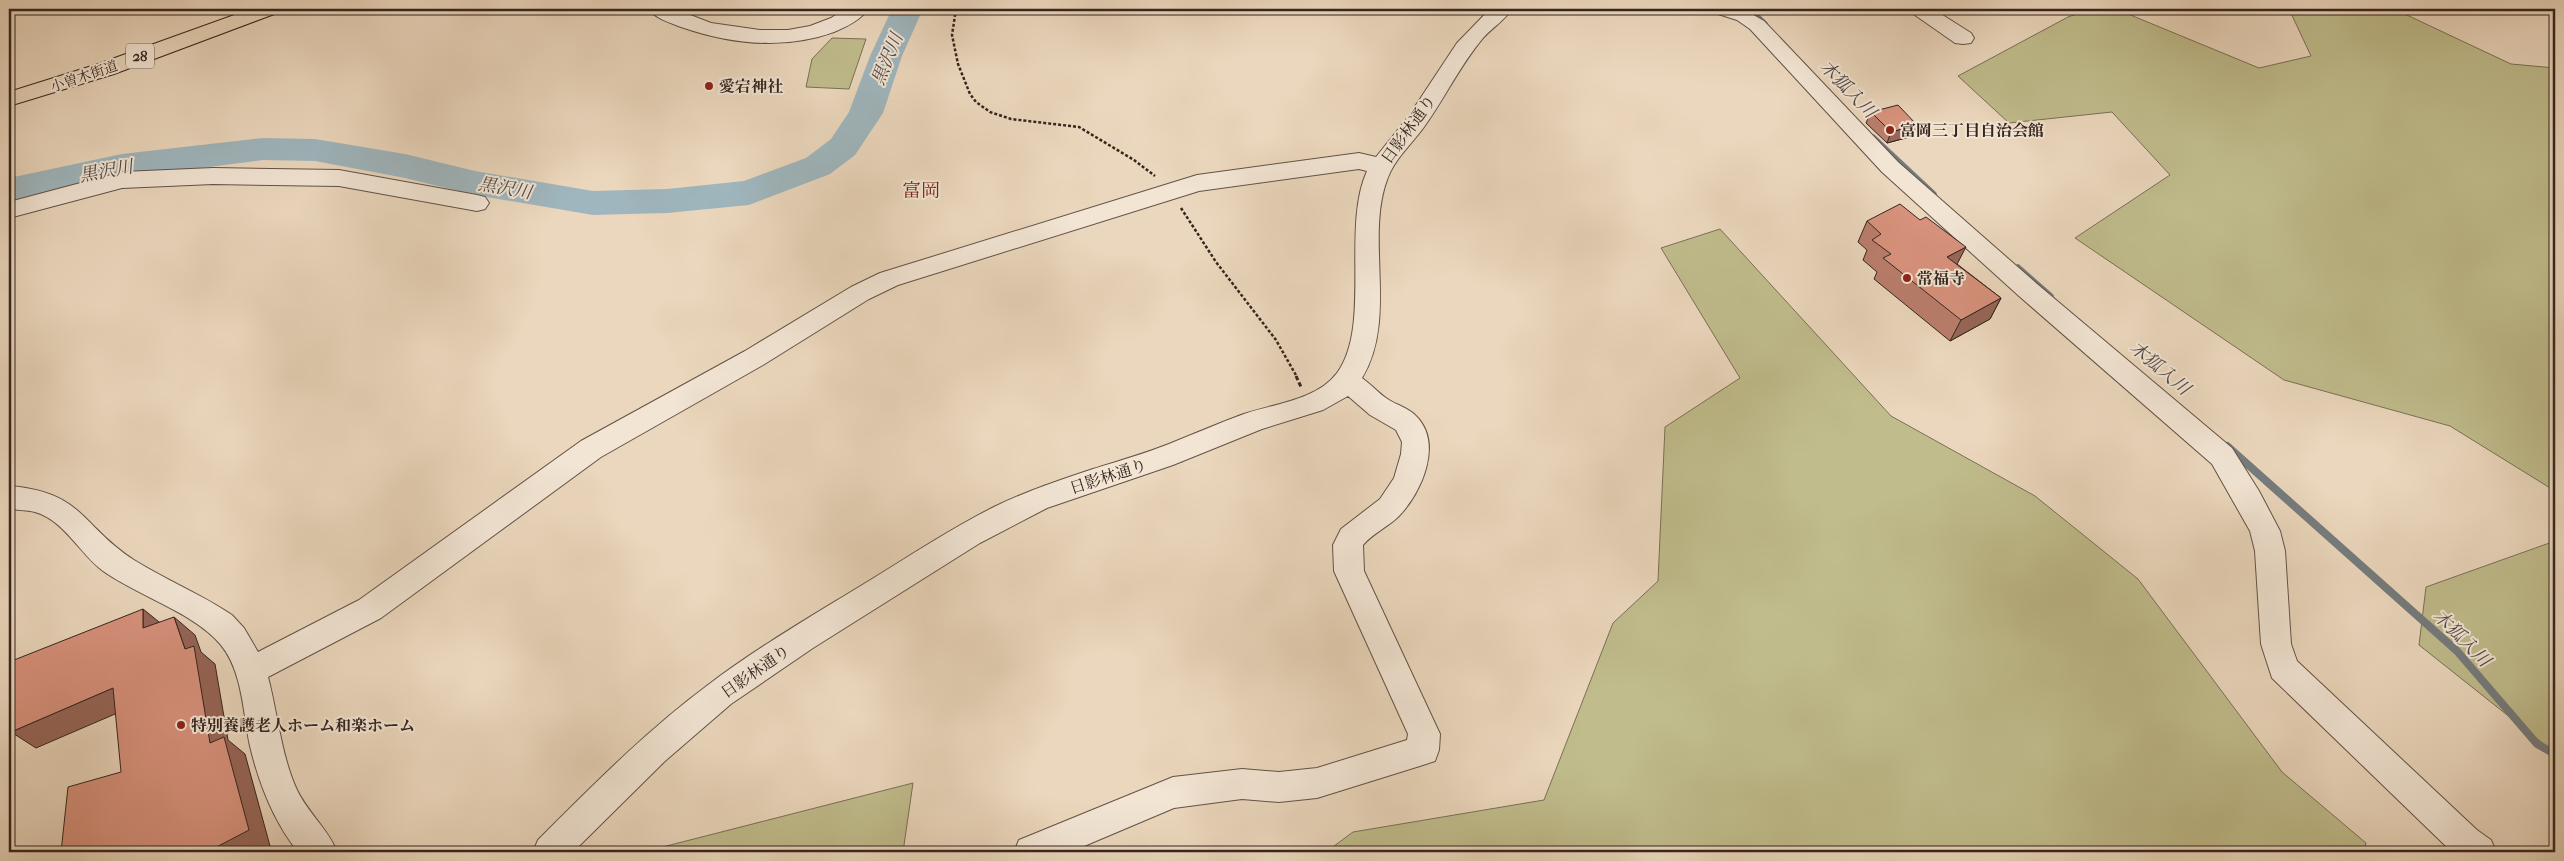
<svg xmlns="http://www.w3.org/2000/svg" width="2564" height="861" viewBox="0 0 2564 861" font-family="'IM FELL French Canon','Noto Serif JP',serif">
	<rect width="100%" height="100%" fill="#ebd7bd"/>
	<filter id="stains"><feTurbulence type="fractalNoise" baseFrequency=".004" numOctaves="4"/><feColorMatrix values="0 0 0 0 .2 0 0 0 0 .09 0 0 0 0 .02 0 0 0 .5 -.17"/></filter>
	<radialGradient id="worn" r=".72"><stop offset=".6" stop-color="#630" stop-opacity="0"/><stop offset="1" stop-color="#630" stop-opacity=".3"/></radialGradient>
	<path fill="#c0bc8c" stroke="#7a7056" d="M 2090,9 L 2116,9 L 2259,68 L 2311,56 L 2289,9 L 2394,9 L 2511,64 L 2555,68 L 2555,491 L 2450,426 L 2284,380 L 2075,238 L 2170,175 L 2112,112 L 2009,123 L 1958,76 L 2068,17 Z
		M 832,38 L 866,39 L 849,89 L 806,87 L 812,59 Z
		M 1720,229 L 1891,416 L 2035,496 L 2138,579 L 2282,772 L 2366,843 L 2364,852 L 1326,852 L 1353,832 L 1544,800 L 1613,623 L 1658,581 L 1665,427 L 1740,378 L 1661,248 Z
		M 2555,541 L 2555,753 L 2419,645 L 2426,587 Z
		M 913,783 L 903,852 L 643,852 Z"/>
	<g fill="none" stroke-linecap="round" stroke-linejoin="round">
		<path stroke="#757c7e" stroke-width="5.5" d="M 1740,9 L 1758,17 L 1765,24
			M 1873,137 L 1934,194
			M 2018,267 L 2051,296"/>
		<path stroke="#757c7e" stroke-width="8" d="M 2227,446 L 2457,651 L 2537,744 L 2555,754"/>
		<path fill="#9fb6be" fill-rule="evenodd" d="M 892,9 L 923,9 L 902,56 L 883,113 L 855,155 L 830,174 L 749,205 L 667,213 L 593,215 L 475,195 L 405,178 L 315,161 L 263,160 L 122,178 L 9,202 L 9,178 L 122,154 L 263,138 L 315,139 L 405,154 L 475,171 L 593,191 L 667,189 L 744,181 L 806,158 L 831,139 L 849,112 L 870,56 Z"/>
		<g stroke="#625246" stroke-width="2">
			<path id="minor" d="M 649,9 L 675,9 L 711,23 L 760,30 L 788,30 L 810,26 L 831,18 L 845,9 L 868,9 C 861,20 846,27 834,32 C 784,50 730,44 681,27 C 671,23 654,18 649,9 Z
				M 1490,9 L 1512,9 C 1505,20 1492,28 1483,38 C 1460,65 1445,98 1424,127 C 1412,144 1394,159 1387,180 C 1365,239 1398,319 1362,378 C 1371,384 1379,394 1389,400 C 1397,405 1408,408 1415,415 C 1444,442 1422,492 1399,516 C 1388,527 1373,533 1363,545 L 1364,571 L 1440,734 L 1439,750 L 1435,761 L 1423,765 L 1317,798 L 1279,802 L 1242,799 L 1174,808 L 1070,852 L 1014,852 L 1019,840 L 1173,777 L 1242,769 L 1279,772 L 1317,768 L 1407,740 L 1408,734 L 1334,571 L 1333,545 L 1341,529 L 1380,499 L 1394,478 L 1401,454 L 1402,442 L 1396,430 L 1370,415 L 1348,396 L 1323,410 L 1262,429 L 1173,465 L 1047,508 L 980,543 L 813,648 L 731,704 L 665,761 L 573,852 L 533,852 L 538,840 C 592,786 646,731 708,685 C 759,646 817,613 872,579 C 913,554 953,527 996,506 C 1027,491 1060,480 1093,469 C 1118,461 1144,454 1169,444 C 1194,434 1219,423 1244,414 C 1273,404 1317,400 1337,373 C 1372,325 1341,228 1367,171 L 1359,169 L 1199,191 L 898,285 L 869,299 L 763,365 L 601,457 L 381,618 L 268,677 C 278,715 281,755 297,790 C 308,813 329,830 337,852 L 298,852 C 274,822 259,784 250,746 C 243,714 243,672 221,645 C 195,613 138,596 103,571 C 80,554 64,520 35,512 C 27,510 17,510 9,509 L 9,486 C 84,492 81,526 134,560 C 166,580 201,594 232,615 L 244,628 L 258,652 L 359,600 L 581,441 L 745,351 L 851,287 L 880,273 L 1197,175 L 1359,153 L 1376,157 L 1408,117 L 1457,43 Z
				M 1712,9 L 1743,9 L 1764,21 L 1898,162 L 2037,284 L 2232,448 L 2259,491 L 2280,531 L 2285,551 L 2291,644 L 2297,661 L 2477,830 L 2491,840 L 2496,852 L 2452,852 L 2272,678 L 2261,644 L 2255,551 L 2250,531 L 2212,464 L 2019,296 L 1882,172 L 1750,29 L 1737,20 L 1715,13 Z
				M 1909,9 L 1933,9 L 1971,33 L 1974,38 L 1971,43 L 1963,44 L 1955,43 L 1912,13 Z
				M 213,168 L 339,170 L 477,195 L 485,197 L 489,203 L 485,209 L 477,211 L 339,186 L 213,184 L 122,188 L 9,218 L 9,202 L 122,172 Z"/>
		</g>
		<g stroke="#35251f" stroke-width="2">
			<path id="major" d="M 251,9 L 280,9 L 277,13 L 114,74 L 9,106 L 9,92 L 98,64 Z"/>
		</g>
		<path stroke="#35251f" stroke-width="2.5" stroke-dasharray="3 2" stroke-linecap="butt" d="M 956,9 L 952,35 L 958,64 L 970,94 L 976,102 L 990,112 L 1011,119 L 1079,127 L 1134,160 L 1155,176
			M 1181,208 L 1216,262 L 1276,340 L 1297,377"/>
		<path stroke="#35251f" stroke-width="3" stroke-dasharray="4.5 2.5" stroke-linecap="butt" d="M 1296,376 L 1301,387"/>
		<use href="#minor" fill="#f2e5d4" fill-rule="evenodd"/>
		<use href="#major" fill="#ebd7bd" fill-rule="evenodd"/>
	</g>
	<path fill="#ba7e6c" stroke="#35251f" d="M 1871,112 L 1913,136 L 1887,143 L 1866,123 Z
		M 1867,221 L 1957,264 L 2001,298 L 1990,319 L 1950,341 L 1874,279 L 1877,272 L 1863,260 L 1867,250 L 1858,242 Z"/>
	<path fill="#976658" stroke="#35251f" d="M 1917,125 L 1913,136 L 1887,143 L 1891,132 Z
		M 1966,247 L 1955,268 L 1947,257 Z
		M 2001,298 L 1990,319 L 1950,341 L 1961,320 Z
		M 143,609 L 164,626 L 143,628 Z
		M 174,617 L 195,635 L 201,652 L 215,664 L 228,740 L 245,754 L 270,846 L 258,852 L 207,852 L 210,743 L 185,649 Z
		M 113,688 L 136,705 L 36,748 L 11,732 Z
		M 173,848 L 179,852 L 162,852 Z"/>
	<path fill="#d8927d" stroke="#35251f" d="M 1898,105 L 1917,125 L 1891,132 L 1871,112 Z
		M 1900,204 L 1920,220 L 1926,217 L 1966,247 L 1947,257 L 2001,298 L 1961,320 L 1883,258 L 1891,254 L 1872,240 L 1881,234 L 1867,221 Z
		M 143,609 L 143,628 L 174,617 L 185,649 L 194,646 L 210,743 L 224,737 L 249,830 L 207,852 L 174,852 L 173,848 L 162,852 L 61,852 L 68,787 L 121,772 L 113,688 L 11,732 L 9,662 Z"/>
	<g fill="#8f2418" stroke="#f2e5d4" stroke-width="2">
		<circle cx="709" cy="86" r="5"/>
		<circle cx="1890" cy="130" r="5"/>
		<circle cx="1907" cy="278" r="5"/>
		<circle cx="181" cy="725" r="5"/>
	</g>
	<g text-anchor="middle" stroke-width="4" stroke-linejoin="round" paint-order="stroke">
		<g font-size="14" fill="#35251f" stroke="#f2e5d4">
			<text transform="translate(84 76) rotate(-19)" y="5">小曽木街道</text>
		</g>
		<rect fill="#f2e5d4" stroke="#6e5f55" stroke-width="1" x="126" y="43.5" width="28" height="25" rx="4"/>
		<g font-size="15" font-weight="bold" fill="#35251f">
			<text x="140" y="61">28</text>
		</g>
		<g font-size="16" font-weight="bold" fill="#35251f" stroke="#f2e5d4" text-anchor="start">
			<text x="719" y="92">愛宕神社</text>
			<text x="1900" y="136">富岡三丁目自治会館</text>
			<text x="1917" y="284">常福寺</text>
			<text x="191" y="731">特別養護老人ホーム和楽ホーム</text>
		</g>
		<g font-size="16" fill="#35251f" stroke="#f2e5d4">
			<text transform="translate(1408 129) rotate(-54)" y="6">日影林通り</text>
			<text transform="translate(1108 476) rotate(-18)" y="6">日影林通り</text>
			<text transform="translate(755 671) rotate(-35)" y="6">日影林通り</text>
		</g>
		<g font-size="18" font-style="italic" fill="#504947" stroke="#f2e5d4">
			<text transform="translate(887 59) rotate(-68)" y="6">黒沢川</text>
			<text transform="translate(1848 89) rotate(46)" y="6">木狐入川</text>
			<text transform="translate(106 171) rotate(-10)" y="6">黒沢川</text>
			<text transform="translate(505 188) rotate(10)" y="6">黒沢川</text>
			<text transform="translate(2160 368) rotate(40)" y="6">木狐入川</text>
			<text transform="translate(2462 638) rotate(45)" y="6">木狐入川</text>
		</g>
		<g font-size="19" fill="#7a1f14" stroke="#f2e5d4">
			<text x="921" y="197">富岡</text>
		</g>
	</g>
	<rect width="2564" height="861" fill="none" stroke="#ebd7bd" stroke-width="30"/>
	<rect x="10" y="10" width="2544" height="841" fill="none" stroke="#35251f" stroke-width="2.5"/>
	<rect x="15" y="15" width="2534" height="831" fill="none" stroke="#35251f"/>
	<rect width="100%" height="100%" filter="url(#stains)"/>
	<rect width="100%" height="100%" fill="url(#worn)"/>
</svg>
